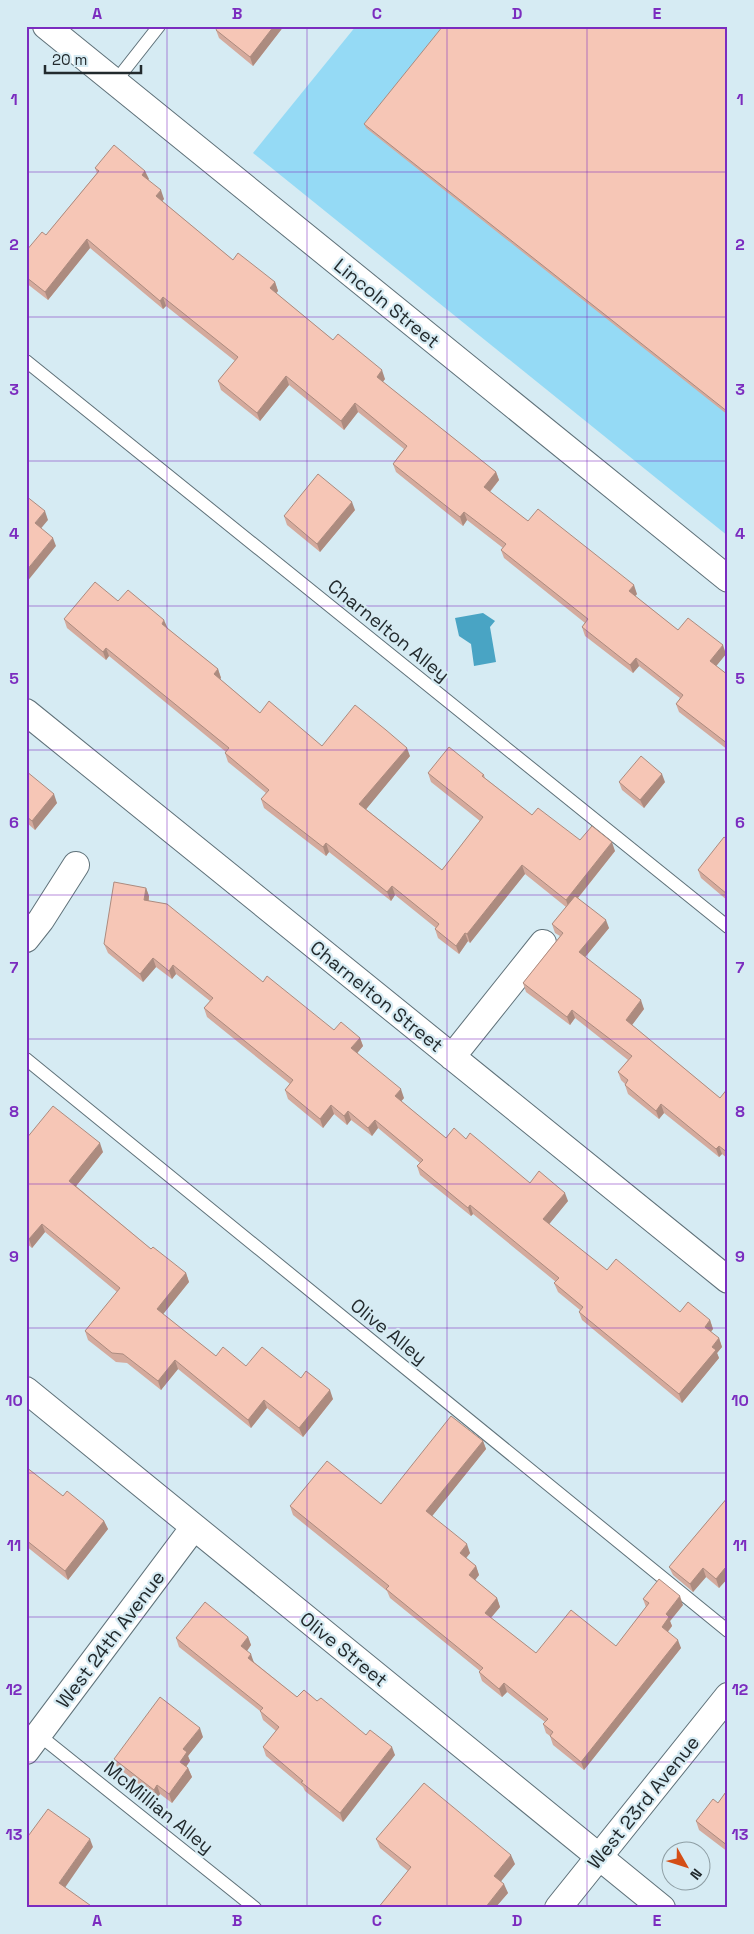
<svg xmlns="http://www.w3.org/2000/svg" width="754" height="1934" viewBox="0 0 754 1934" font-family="'Space Grotesk',sans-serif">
	<rect width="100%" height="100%" fill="#d6ebf3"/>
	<path fill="#95daf5" d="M 356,26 L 728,26 L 728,536 L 253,153 Z"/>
	<path fill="#49a4c4" d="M 483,613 L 495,621 L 490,627 L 496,662 L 474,666 L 471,644 L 459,636 L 455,618 Z"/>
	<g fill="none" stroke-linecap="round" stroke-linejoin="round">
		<g stroke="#5f7179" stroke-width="14">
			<path id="service" d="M 115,82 L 159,26
				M 26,361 L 728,927
				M 26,1059 L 728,1631
				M 39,1735 L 255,1908"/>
		</g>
		<g stroke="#5f7179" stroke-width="28">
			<path id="minor" d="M 46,26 L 728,579
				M 26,712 L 728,1280
				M 26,939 L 41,920 L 76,865
				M 452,1057 L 543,943
				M 26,1390 L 662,1908
				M 26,1751 L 194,1527
				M 558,1908 L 728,1696"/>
		</g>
		<use href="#service" stroke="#fff" stroke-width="12"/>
		<use href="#minor" stroke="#fff" stroke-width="26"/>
	</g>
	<path fill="#d4aa9d" d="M 284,26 L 253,66 L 219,38 L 216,30 Z
		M 728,26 L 728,415 L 366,128 L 364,124 Z
		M 95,168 L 145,171 L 148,180 L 164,199 L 162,201 L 233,260 L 275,282 L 278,291 L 276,293 L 333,340 L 385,379 L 383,382 L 496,472 L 499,480 L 490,492 L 528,521 L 637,594 L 635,596 L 678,630 L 726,654 L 716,666 L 728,675 L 728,750 L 679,712 L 676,704 L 680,698 L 639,666 L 633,673 L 585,636 L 582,627 L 585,623 L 504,558 L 501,550 L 503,548 L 467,520 L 463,526 L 396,472 L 393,464 L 404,449 L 358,412 L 344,430 L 289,385 L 260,421 L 221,390 L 218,381 L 235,361 L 166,306 L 163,309 L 90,248 L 48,300 L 26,283 L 26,251 L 46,235 L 97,173 Z
		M 355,510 L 320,552 L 287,525 L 284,516 Z
		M 64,619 L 167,628 L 218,669 L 221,678 L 220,679 L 260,713 L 322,746 L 410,756 L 366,809 L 442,870 L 480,821 L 431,782 L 428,773 L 484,775 L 485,778 L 532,815 L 580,840 L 615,851 L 578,898 L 609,928 L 585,957 L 644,1009 L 632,1025 L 720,1098 L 728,1088 L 728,1159 L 722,1154 L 719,1157 L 664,1113 L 659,1119 L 628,1094 L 625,1085 L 625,1084 L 621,1080 L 618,1072 L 628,1060 L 575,1018 L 570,1025 L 526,992 L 523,983 L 560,936 L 555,933 L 552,924 L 566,907 L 525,874 L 470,943 L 468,941 L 459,954 L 438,938 L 435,929 L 436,928 L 395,895 L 391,901 L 329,852 L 326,856 L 264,808 L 261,799 L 266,793 L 228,762 L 225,753 L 226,752 L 109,656 L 106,660 L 67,628 Z
		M 26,771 L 57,803 L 35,830 L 27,823 L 26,825 Z
		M 619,782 L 665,782 L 644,808 L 622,790 Z
		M 728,840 L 728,901 L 701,878 L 698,870 Z
		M 146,888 L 149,896 L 149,901 L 263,982 L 334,1030 L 360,1038 L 363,1046 L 357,1053 L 404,1098 L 401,1101 L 446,1138 L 466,1139 L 530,1183 L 568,1201 L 549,1224 L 607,1270 L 680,1312 L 710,1320 L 713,1329 L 711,1332 L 719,1338 L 722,1347 L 717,1353 L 719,1358 L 682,1403 L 582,1320 L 579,1312 L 580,1310 L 558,1292 L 554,1283 L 556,1282 L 473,1214 L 471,1216 L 420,1175 L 417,1166 L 420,1163 L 378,1128 L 372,1136 L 351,1120 L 347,1125 L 334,1114 L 323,1128 L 288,1099 L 285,1090 L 290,1084 L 207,1017 L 204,1008 L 210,1001 L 176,974 L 172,979 L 156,967 L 143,982 L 108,953 L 104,944 Z
		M 26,1139 L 103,1152 L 76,1186 L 151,1249 L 186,1273 L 189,1282 L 163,1314 L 216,1356 L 246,1366 L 301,1378 L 333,1399 L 303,1437 L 267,1408 L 251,1428 L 178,1369 L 161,1390 L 127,1363 L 116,1362 L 88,1340 L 85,1331 L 117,1292 L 45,1232 L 32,1248 L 26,1243 Z
		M 483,1441 L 486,1449 L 432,1516 L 470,1553 L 466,1558 L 476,1566 L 479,1575 L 475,1580 L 497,1598 L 500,1607 L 491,1618 L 536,1653 L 616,1646 L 646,1607 L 643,1599 L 683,1605 L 670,1621 L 672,1626 L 668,1632 L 681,1648 L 584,1770 L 553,1745 L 550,1736 L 546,1733 L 543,1724 L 545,1722 L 507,1692 L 502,1697 L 482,1681 L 479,1672 L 480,1671 L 390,1598 L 387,1591 L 293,1515 L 290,1506 L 381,1504 Z
		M 26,1467 L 63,1496 L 104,1521 L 108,1529 L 68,1580 L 26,1546 Z
		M 728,1497 L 728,1578 L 719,1588 L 706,1577 L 693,1592 L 673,1575 L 669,1567 Z
		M 248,1637 L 251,1645 L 247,1651 L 254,1662 L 297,1697 L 317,1701 L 395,1755 L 343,1822 L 305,1791 L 303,1787 L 266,1756 L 263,1747 L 276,1731 L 263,1720 L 260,1711 L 179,1647 L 176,1638 Z
		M 203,1737 L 188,1756 L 190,1761 L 186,1766 L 188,1768 L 192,1777 L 172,1803 L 160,1794 L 157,1798 L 117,1767 L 114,1759 Z
		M 728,1789 L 728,1852 L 699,1830 L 696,1821 L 718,1803 Z
		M 376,1839 L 515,1864 L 501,1881 L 508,1893 L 495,1908 L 378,1908 L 408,1871 L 380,1848 Z"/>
	<path fill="#ac8b7f" d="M 274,26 L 284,26 L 253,66 L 250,57 Z
		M 145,171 L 149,179 L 145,184 L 142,175 Z
		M 161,190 L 164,199 L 159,205 L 156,196 Z
		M 87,239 L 90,248 L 48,300 L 45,292 Z
		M 275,282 L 278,291 L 273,297 L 270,288 Z
		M 163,297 L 166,306 L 163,309 L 160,301 Z
		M 382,370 L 385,379 L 380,385 L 377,377 Z
		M 286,376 L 289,385 L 260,421 L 257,413 Z
		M 355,403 L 358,412 L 344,430 L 341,421 Z
		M 496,472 L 499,480 L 487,495 L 484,487 Z
		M 352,502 L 355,510 L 320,552 L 317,544 Z
		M 45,511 L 48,520 L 38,532 L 35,523 Z
		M 464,512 L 467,520 L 463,526 L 460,517 Z
		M 53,538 L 56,546 L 26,583 L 26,571 Z
		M 634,585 L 637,594 L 632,600 L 629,591 Z
		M 164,620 L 168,629 L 162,624 Z
		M 723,645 L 726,654 L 713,670 L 710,661 Z
		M 106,648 L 109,656 L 106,660 L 103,652 Z
		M 636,658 L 639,666 L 633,673 L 630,665 Z
		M 218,669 L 221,678 L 217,683 L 214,674 Z
		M 407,748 L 410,756 L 363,813 L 359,804 Z
		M 662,774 L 665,782 L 644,808 L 640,800 Z
		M 54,794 L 57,803 L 35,830 L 32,821 Z
		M 612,842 L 615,851 L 569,909 L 566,900 Z
		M 326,843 L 329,852 L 326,856 L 323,847 Z
		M 522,865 L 525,874 L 470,943 L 467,934 Z
		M 392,886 L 395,895 L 391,901 L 387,892 Z
		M 146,888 L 149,896 L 147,909 L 144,900 Z
		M 606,920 L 609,928 L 582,961 L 579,952 Z
		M 465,933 L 468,941 L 459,954 L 456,946 Z
		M 153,958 L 156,967 L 143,982 L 140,974 Z
		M 173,965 L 176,974 L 172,979 L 169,971 Z
		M 641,1000 L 644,1009 L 629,1029 L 626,1020 Z
		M 572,1010 L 575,1018 L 570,1025 L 567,1017 Z
		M 360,1038 L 363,1046 L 354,1057 L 351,1048 Z
		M 401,1089 L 404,1098 L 398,1105 L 395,1096 Z
		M 661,1104 L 664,1113 L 659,1119 L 656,1111 Z
		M 331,1105 L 334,1114 L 323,1128 L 320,1119 Z
		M 348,1111 L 351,1120 L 347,1125 L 344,1116 Z
		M 375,1120 L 378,1128 L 372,1136 L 368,1128 Z
		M 100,1143 L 103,1152 L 73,1190 L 69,1181 Z
		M 719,1146 L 722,1154 L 719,1157 L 716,1149 Z
		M 565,1193 L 568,1201 L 546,1228 L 543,1219 Z
		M 470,1205 L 473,1214 L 471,1216 L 468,1208 Z
		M 42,1224 L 45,1232 L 32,1248 L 29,1239 Z
		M 186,1273 L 189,1282 L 160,1318 L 157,1309 Z
		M 710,1320 L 713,1329 L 708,1335 L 705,1327 Z
		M 719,1338 L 722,1347 L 717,1353 L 719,1358 L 682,1403 L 679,1394 L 712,1347 Z
		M 175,1360 L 178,1369 L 161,1390 L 158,1381 Z
		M 330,1390 L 333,1399 L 303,1437 L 299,1428 Z
		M 264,1400 L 267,1408 L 251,1428 L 248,1420 Z
		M 483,1441 L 486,1449 L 429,1520 L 426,1511 Z
		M 104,1521 L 108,1529 L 68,1580 L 65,1571 Z
		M 467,1544 L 470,1553 L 463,1562 L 460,1553 Z
		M 476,1566 L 479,1575 L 472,1584 L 469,1575 Z
		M 703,1568 L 706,1577 L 693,1592 L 690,1584 Z
		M 725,1568 L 728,1575 L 728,1578 L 719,1588 L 716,1579 Z
		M 680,1596 L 683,1605 L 670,1621 L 672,1626 L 665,1635 L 662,1627 L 666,1614 Z
		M 497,1598 L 500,1607 L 488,1621 L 485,1613 Z
		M 248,1637 L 251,1645 L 244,1655 L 241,1646 Z
		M 678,1640 L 681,1648 L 584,1770 L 581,1762 Z
		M 251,1654 L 254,1663 L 248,1658 Z
		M 504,1683 L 507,1692 L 502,1697 L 499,1689 Z
		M 200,1728 L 203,1737 L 188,1756 L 190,1761 L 183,1771 L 180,1762 L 183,1749 Z
		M 392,1747 L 395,1755 L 343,1822 L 340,1813 Z
		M 188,1768 L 192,1777 L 172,1803 L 169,1794 Z
		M 157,1785 L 160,1794 L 157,1798 L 154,1790 Z
		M 90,1839 L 93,1847 L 62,1892 L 59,1883 Z
		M 511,1855 L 515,1864 L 498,1885 L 494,1876 Z
		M 504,1884 L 508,1893 L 495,1908 L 485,1908 Z"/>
	<path fill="#f6c6b6" stroke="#ac8b7f" d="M 218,26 L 274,26 L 250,57 L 216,30 Z
		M 443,26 L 728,26 L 728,412 L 364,124 Z
		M 114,145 L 145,171 L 142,175 L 161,190 L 156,196 L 233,260 L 238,253 L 275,282 L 270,288 L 333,340 L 338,334 L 382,370 L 377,377 L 496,472 L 484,487 L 528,521 L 538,509 L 634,585 L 629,591 L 678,630 L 688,618 L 723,645 L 710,661 L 728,675 L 728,744 L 676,704 L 683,695 L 636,658 L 630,665 L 582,627 L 588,619 L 501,550 L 506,544 L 464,512 L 460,517 L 393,464 L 407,446 L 355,403 L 341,421 L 286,376 L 257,413 L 218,381 L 238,357 L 163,297 L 160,301 L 87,239 L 45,292 L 26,277 L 26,251 L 42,232 L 46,235 L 99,171 L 95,168 Z
		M 318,474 L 352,502 L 317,544 L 284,516 Z
		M 26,496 L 45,511 L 35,523 L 53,538 L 26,571 Z
		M 95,582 L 118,601 L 128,590 L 164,620 L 162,624 L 218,669 L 214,674 L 260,713 L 269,701 L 322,746 L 355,705 L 386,730 L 407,748 L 359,804 L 442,870 L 483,817 L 428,773 L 449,747 L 484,775 L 482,776 L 532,815 L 538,808 L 580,840 L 592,826 L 612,842 L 566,900 L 522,865 L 467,934 L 465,933 L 456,946 L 435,929 L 439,924 L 392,886 L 387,892 L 326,843 L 323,847 L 261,799 L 269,790 L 225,753 L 229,748 L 106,648 L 103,652 L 64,619 Z
		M 641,756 L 662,774 L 640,800 L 619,782 Z
		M 26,771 L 54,794 L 32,821 L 26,816 Z
		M 724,837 L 728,840 L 728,893 L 727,894 L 698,870 Z
		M 114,882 L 146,888 L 144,900 L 167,904 L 263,982 L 267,976 L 334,1030 L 341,1022 L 360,1038 L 351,1048 L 401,1089 L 395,1096 L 446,1138 L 454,1128 L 466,1139 L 470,1133 L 530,1183 L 539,1171 L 565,1193 L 543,1219 L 607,1270 L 616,1259 L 680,1312 L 688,1302 L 710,1320 L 705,1327 L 719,1338 L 712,1347 L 716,1350 L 679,1394 L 579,1312 L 583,1307 L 554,1283 L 559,1278 L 470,1205 L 468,1208 L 417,1166 L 423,1160 L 375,1120 L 368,1128 L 348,1111 L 344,1116 L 331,1105 L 320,1119 L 285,1090 L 293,1080 L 204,1008 L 213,998 L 173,965 L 169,971 L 153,958 L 140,974 L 104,944 Z
		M 575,896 L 606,920 L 579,952 L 641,1000 L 626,1020 L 720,1098 L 728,1088 L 728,1153 L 719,1146 L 716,1149 L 661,1104 L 656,1111 L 625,1085 L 628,1080 L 618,1072 L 632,1056 L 572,1010 L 567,1017 L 523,983 L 563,933 L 552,924 Z
		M 53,1106 L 100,1143 L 69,1181 L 151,1249 L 153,1247 L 186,1273 L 157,1309 L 216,1356 L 223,1347 L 246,1366 L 262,1347 L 301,1378 L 306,1371 L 330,1390 L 299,1428 L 264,1400 L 248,1420 L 175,1360 L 158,1381 L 123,1354 L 112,1353 L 85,1331 L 120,1288 L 42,1224 L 29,1239 L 26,1237 L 26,1139 Z
		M 451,1416 L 483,1441 L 426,1511 L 467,1544 L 460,1553 L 476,1566 L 469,1575 L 497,1598 L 485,1613 L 536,1653 L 571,1610 L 616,1646 L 649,1603 L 643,1599 L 659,1579 L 680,1596 L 666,1614 L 669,1617 L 662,1627 L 678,1640 L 581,1762 L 550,1736 L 553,1732 L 543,1724 L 548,1719 L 504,1683 L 499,1689 L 479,1672 L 483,1668 L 386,1589 L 389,1586 L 290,1506 L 327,1461 L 381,1504 Z
		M 26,1467 L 63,1496 L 67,1491 L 104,1521 L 65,1571 L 26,1540 Z
		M 728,1497 L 728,1570 L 725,1568 L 716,1579 L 703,1568 L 690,1584 L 669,1567 Z
		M 205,1602 L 248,1637 L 241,1646 L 251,1654 L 248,1658 L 297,1697 L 304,1690 L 317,1701 L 321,1698 L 366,1735 L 370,1730 L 392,1747 L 340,1813 L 301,1782 L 303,1781 L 263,1747 L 279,1727 L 260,1711 L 263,1708 L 176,1638 Z
		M 160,1697 L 200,1728 L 183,1749 L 187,1752 L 180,1762 L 188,1768 L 169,1794 L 157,1785 L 154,1790 L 114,1759 Z
		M 424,1783 L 511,1855 L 494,1876 L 504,1884 L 485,1908 L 378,1908 L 411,1867 L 376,1839 Z
		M 728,1789 L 728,1846 L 696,1821 L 713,1799 L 718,1803 Z
		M 48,1809 L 90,1839 L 59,1883 L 94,1908 L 26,1908 L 26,1839 Z
		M 236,1905 L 240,1908 L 234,1908 Z"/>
	<path fill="none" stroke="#7b2cbf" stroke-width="1" stroke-opacity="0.55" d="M 167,26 L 167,1908M 307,26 L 307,1908M 447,26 L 447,1908M 587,26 L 587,1908M 26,172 L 728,172M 26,317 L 728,317M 26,461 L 728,461M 26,606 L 728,606M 26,750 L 728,750M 26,895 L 728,895M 26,1039 L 728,1039M 26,1184 L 728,1184M 26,1328 L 728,1328M 26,1473 L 728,1473M 26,1617 L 728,1617M 26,1762 L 728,1762"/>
	<g text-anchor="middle" stroke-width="4.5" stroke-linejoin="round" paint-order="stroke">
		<g font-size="19" fill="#222a2d" stroke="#d6ebf3">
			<text transform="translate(387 303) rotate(39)" y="7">Lincoln Street</text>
			<text transform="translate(389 630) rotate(39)" y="7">Charnelton Alley</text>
			<text transform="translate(377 996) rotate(39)" y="7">Charnelton Street</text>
			<text transform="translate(389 1331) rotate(39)" y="7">Olive Alley</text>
			<text transform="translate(110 1639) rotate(-53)" y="7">West 24th Avenue</text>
			<text transform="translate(344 1649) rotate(39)" y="7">Olive Street</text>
			<text transform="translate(643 1802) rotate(-51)" y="7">West 23rd Avenue</text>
			<text transform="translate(159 1807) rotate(39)" y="7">McMillian Alley</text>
		</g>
	</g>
	<rect width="754" height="1934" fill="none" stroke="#d6ebf3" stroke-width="55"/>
	<g transform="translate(686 1866) rotate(129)"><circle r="24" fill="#d6ebf3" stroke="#8e9ea4"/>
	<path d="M0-4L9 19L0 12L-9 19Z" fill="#d44e16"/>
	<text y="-8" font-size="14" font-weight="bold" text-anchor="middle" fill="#222a2d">N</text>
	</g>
	<path d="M45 65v8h96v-8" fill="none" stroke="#222a2d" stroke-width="2.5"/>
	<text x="52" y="65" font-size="15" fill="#222a2d" stroke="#d6ebf3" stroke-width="4" paint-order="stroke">20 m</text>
	<rect x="28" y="28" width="698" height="1878" fill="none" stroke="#7b2cbf" stroke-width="2"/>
	<g font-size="16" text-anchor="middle" font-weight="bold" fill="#7b2cbf">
		<text x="97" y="19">A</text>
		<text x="237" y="19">B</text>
		<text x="377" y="19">C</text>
		<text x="517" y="19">D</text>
		<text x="657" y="19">E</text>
		<text x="14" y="105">1</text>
		<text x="740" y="105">1</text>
		<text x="14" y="250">2</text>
		<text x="740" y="250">2</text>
		<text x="14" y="395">3</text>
		<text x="740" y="395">3</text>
		<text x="14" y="539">4</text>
		<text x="740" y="539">4</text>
		<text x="14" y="684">5</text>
		<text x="740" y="684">5</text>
		<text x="14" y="828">6</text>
		<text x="740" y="828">6</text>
		<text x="14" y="973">7</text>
		<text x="740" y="973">7</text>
		<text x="14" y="1117">8</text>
		<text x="740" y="1117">8</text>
		<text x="14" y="1262">9</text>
		<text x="740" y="1262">9</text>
		<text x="14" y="1406">10</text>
		<text x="740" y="1406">10</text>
		<text x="14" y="1551">11</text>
		<text x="740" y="1551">11</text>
		<text x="14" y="1695">12</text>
		<text x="740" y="1695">12</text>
		<text x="14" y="1840">13</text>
		<text x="740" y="1840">13</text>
		<text x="97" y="1926">A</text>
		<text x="237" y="1926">B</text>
		<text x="377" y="1926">C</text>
		<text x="517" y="1926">D</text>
		<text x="657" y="1926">E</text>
	</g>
</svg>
